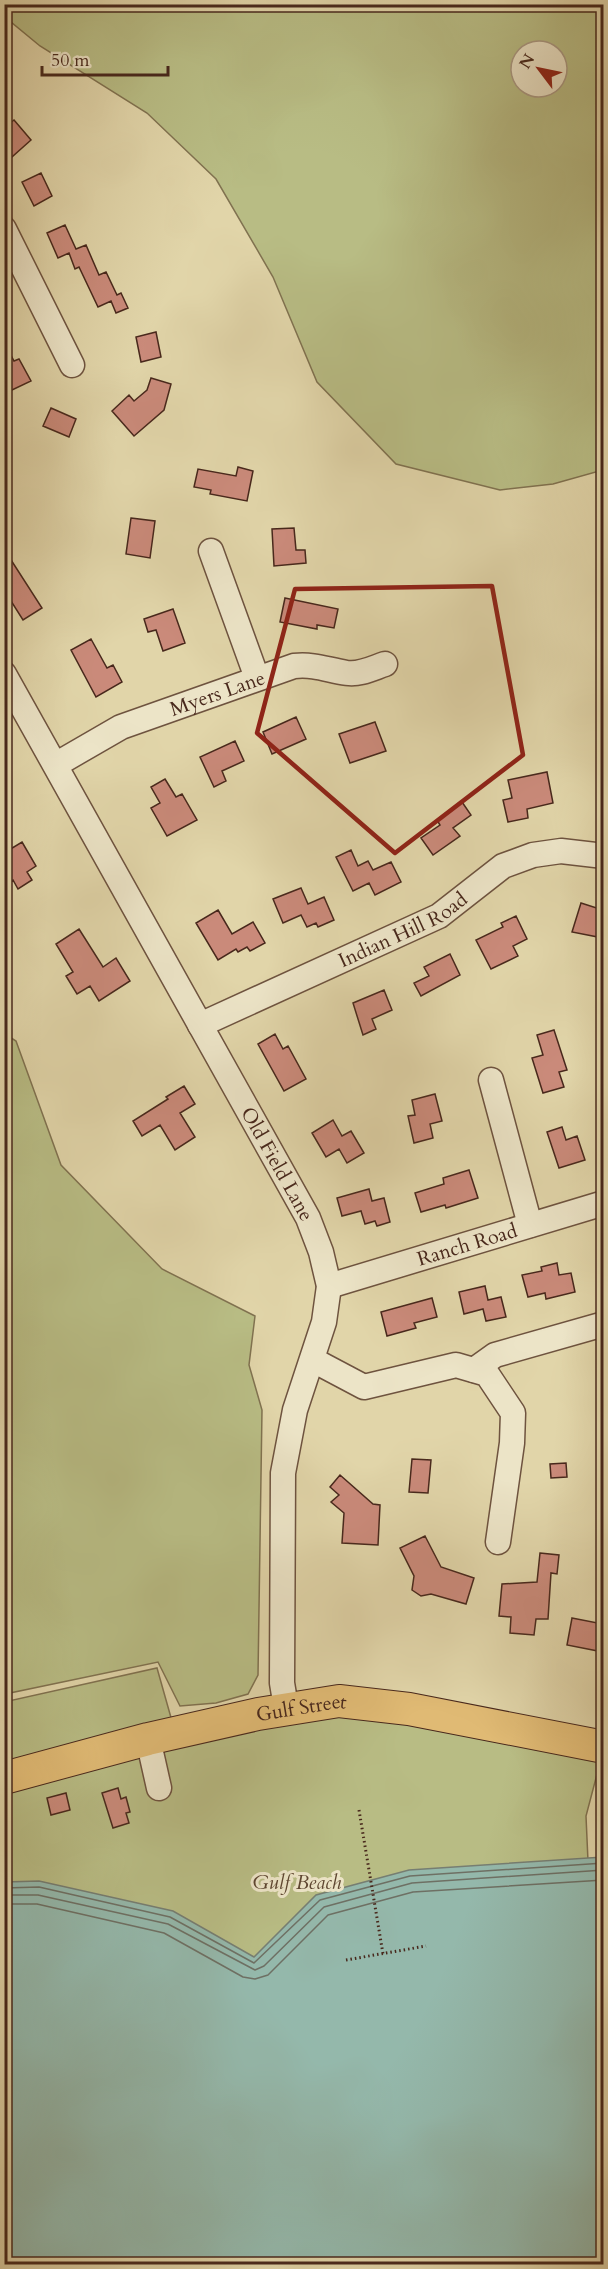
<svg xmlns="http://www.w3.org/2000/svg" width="608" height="2269" viewBox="0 0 608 2269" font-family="Cardo,serif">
	<rect width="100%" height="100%" fill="#e1d5a9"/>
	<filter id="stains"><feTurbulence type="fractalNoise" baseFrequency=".00333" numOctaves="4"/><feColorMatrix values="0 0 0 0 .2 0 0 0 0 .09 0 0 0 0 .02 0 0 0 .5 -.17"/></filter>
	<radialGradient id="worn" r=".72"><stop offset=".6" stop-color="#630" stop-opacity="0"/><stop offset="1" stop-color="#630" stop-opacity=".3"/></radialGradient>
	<path fill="#b8bc84" stroke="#807250" stroke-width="1.5" fill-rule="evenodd" d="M 4,5 L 603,5 L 603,470 L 553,484 L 500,490 L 396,464 L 317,382 L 273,277 L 216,179 L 147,113 L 40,46 L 5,17 ZM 521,51 L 557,51 L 557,87 L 521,87 Z
		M 5,1034 L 16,1041 L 61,1165 L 162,1269 L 255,1316 L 249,1365 L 262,1410 L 258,1675 L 248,1694 L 216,1703 L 180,1706 L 158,1662 L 5,1694 Z
		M 157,1668 L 179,1746 L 320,1717 L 361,1714 L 601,1759 L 586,1816 L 594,1996 L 5,2002 L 4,1702 Z"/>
	<path fill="#94b8ab" stroke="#767e72" stroke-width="1.5" d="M 603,1857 L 603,2264 L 5,2264 L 5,1882 L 39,1881 L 173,1911 L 254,1957 L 316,1895 L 409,1870 Z"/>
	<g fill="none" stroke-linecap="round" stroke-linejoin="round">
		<path stroke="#6e7064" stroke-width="1.5" d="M 4,1888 L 39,1887 L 170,1917 L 254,1963 L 320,1900 L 410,1876 L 604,1863
			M 4,1895 L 38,1895 L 168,1924 L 255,1970 L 264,1966 L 324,1907 L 412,1883 L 604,1870
			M 4,1904 L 37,1904 L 164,1933 L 243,1977 L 255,1979 L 268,1975 L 328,1915 L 413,1892 L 604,1880"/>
	</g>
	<path fill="#ca8a7a" stroke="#48281c" stroke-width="1.5" d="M 14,120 L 31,140 L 4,164 L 4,128 Z
		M 41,173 L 52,196 L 34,206 L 22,182 Z
		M 65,225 L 76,249 L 86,245 L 99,275 L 106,272 L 117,295 L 121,293 L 128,308 L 116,313 L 111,301 L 98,307 L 79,267 L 75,269 L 69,253 L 58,258 L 47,233 Z
		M 156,332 L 161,357 L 141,362 L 136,337 Z
		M 4,342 L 14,361 L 19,359 L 31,381 L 12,390 L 4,376 Z
		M 151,378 L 171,384 L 164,410 L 134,436 L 112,411 L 129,395 L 134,401 L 147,390 Z
		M 51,408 L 76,419 L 69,437 L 43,426 Z
		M 238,467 L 253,471 L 247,501 L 210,494 L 211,490 L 194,487 L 198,469 L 236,476 Z
		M 131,518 L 155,521 L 150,558 L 126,554 Z
		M 294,528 L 296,550 L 305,550 L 306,563 L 274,566 L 272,529 Z
		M 4,549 L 42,608 L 23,620 L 4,590 Z
		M 285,598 L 338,609 L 334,628 L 317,625 L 317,629 L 280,622 Z
		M 173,609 L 185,643 L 163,651 L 156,630 L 148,632 L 144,619 Z
		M 91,639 L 107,668 L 113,665 L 122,682 L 96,697 L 71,650 Z
		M 296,717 L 306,739 L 272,754 L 263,732 Z
		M 375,722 L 386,751 L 350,763 L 339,734 Z
		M 235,741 L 244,761 L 222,771 L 226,781 L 214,787 L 200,757 Z
		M 547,772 L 553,803 L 527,809 L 528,818 L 508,822 L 503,800 L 512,798 L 508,780 Z
		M 165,779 L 176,797 L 182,794 L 197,820 L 167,836 L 151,808 L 160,803 L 151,787 Z
		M 462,802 L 471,815 L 453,828 L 460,836 L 433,855 L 421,838 L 440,825 L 437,820 Z
		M 22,842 L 36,866 L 27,872 L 32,880 L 18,889 L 13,880 L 4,885 L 4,853 Z
		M 351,850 L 358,866 L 368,861 L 373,870 L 391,862 L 401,882 L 375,895 L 369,883 L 353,891 L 336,857 Z
		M 301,888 L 308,904 L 324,897 L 334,920 L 318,927 L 316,923 L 307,927 L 301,915 L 283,923 L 273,899 Z
		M 581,903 L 603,910 L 603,938 L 572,932 Z
		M 218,910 L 232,934 L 253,922 L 265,943 L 250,951 L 247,947 L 238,952 L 236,949 L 218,960 L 196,923 Z
		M 516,916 L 527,939 L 513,946 L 518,956 L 491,969 L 476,940 L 503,927 L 501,923 Z
		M 79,929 L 103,967 L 116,958 L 130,981 L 99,1001 L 90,986 L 77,994 L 66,976 L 73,972 L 56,944 Z
		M 450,954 L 460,975 L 421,996 L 414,983 L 429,976 L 424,967 Z
		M 384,990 L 392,1010 L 372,1019 L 376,1029 L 363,1035 L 353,1003 Z
		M 554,1030 L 567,1070 L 559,1072 L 564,1087 L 543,1093 L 532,1058 L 543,1055 L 537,1035 Z
		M 275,1034 L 283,1049 L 288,1046 L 306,1079 L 284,1091 L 258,1044 Z
		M 184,1086 L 195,1104 L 180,1113 L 195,1137 L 175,1150 L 160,1125 L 142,1136 L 133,1121 L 168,1099 L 166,1097 Z
		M 435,1094 L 442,1121 L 430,1124 L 433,1138 L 414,1143 L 408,1116 L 415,1115 L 412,1100 Z
		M 333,1120 L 342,1136 L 351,1131 L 364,1153 L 347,1163 L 339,1149 L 326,1157 L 312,1133 Z
		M 562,1127 L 566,1140 L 577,1136 L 585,1160 L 559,1168 L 547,1132 Z
		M 469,1170 L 478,1198 L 446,1208 L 445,1205 L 421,1212 L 415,1193 L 444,1184 L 443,1178 Z
		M 369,1189 L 372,1201 L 384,1198 L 390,1222 L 377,1226 L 375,1221 L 365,1224 L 361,1211 L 342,1216 L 337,1198 Z
		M 557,1263 L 559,1275 L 571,1273 L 575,1292 L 546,1299 L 545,1293 L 528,1297 L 522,1275 L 542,1271 L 541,1267 Z
		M 485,1286 L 488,1300 L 501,1297 L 506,1317 L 486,1321 L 483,1309 L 464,1314 L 459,1292 Z
		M 432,1298 L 437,1317 L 414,1323 L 416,1328 L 387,1336 L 381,1312 Z
		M 412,1459 L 431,1460 L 428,1493 L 409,1492 Z
		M 566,1463 L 567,1477 L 551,1478 L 550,1464 Z
		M 340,1475 L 373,1504 L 380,1505 L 378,1545 L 342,1543 L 344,1513 L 331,1502 L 339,1495 L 330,1487 Z
		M 425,1536 L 441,1567 L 474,1578 L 466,1604 L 431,1594 L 421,1596 L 412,1590 L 414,1576 L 400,1548 Z
		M 540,1553 L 559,1555 L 557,1574 L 551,1573 L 548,1619 L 536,1619 L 534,1635 L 510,1633 L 511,1617 L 499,1616 L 502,1584 L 537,1582 Z
		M 572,1618 L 603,1624 L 603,1652 L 567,1645 Z
		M 118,1788 L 121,1799 L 126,1797 L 130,1812 L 126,1813 L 129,1823 L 113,1828 L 102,1793 Z
		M 66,1793 L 70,1810 L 51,1815 L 47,1798 Z"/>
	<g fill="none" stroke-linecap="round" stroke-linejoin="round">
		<g stroke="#6e533f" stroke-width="27">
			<g id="minor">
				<path d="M 4,229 L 72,365"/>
				<path d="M 211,551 L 257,678"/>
				<path id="s1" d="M 4,674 L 308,1218 L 321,1252 L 329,1286 L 324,1322 L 295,1410 L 283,1473 L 282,1683 L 286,1707"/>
				<path id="s2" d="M 57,764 L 121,727 L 294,666 C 316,664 327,670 347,673 C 360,675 373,668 385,664"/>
				<path id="s3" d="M 200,1025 L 439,916 L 503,866 L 533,855 L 561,851 L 604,856"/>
				<path d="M 491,1080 L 530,1225"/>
				<path id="s4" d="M 329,1286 L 604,1203"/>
				<path d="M 313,1360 L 364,1387 L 456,1365 L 487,1374 L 513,1413 L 512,1443 L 498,1542"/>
				<path d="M 474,1370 L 495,1355 L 604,1324"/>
				<path d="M 148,1739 L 159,1788"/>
			</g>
		</g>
		<g stroke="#48281c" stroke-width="34">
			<g id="major">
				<path id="s5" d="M 4,1778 L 148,1739 L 258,1714 L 339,1701 L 409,1709 L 604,1747"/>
			</g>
		</g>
		<path stroke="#48281c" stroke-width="3" stroke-dasharray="1.5 3" stroke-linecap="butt" d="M 359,1810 L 383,1954
			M 346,1960 L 426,1946"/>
		<use href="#minor" stroke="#ece4c7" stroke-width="24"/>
		<use href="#major" stroke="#e0ba74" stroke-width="32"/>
	</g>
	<path fill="none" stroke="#8f2418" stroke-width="4.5" stroke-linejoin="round" d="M 492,586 L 523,755 L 395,853 L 257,733 L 295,589 Z"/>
	<g text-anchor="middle" stroke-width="6" stroke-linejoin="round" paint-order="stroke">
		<g font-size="20" fill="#48281c" stroke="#ece4c7">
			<text dy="7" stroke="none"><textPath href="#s2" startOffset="176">Myers Lane</textPath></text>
			<text dy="7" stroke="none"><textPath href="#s3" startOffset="224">Indian Hill Road</textPath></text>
			<text dy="7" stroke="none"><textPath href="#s1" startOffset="561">Old Field Lane</textPath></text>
			<text dy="7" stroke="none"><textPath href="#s4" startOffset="144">Ranch Road</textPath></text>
			<text dy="7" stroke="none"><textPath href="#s5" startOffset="306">Gulf Street</textPath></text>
		</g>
		<g font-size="20" font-style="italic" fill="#5e4631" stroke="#ece4c7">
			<text x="297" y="1889">Gulf Beach</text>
		</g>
	</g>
	<rect width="608" height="2269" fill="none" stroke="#e1d5a9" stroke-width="24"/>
	<rect x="6" y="6" width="596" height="2257" fill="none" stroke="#48281c" stroke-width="3"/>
	<rect x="12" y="12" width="584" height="2245" fill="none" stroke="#48281c" stroke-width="1.5"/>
	<g transform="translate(539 69) rotate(302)"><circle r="28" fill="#ece4c7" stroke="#aa9983" stroke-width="1.5"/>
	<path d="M0-4.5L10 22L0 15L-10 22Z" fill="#8f2418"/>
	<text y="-9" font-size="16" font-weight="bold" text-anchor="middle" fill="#48281c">N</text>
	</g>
	<path d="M42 66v9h126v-9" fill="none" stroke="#48281c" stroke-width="3"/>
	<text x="51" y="66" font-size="18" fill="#48281c" stroke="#ece4c7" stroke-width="4.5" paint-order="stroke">50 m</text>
	<rect width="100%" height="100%" filter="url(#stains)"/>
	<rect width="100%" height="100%" fill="url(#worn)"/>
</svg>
